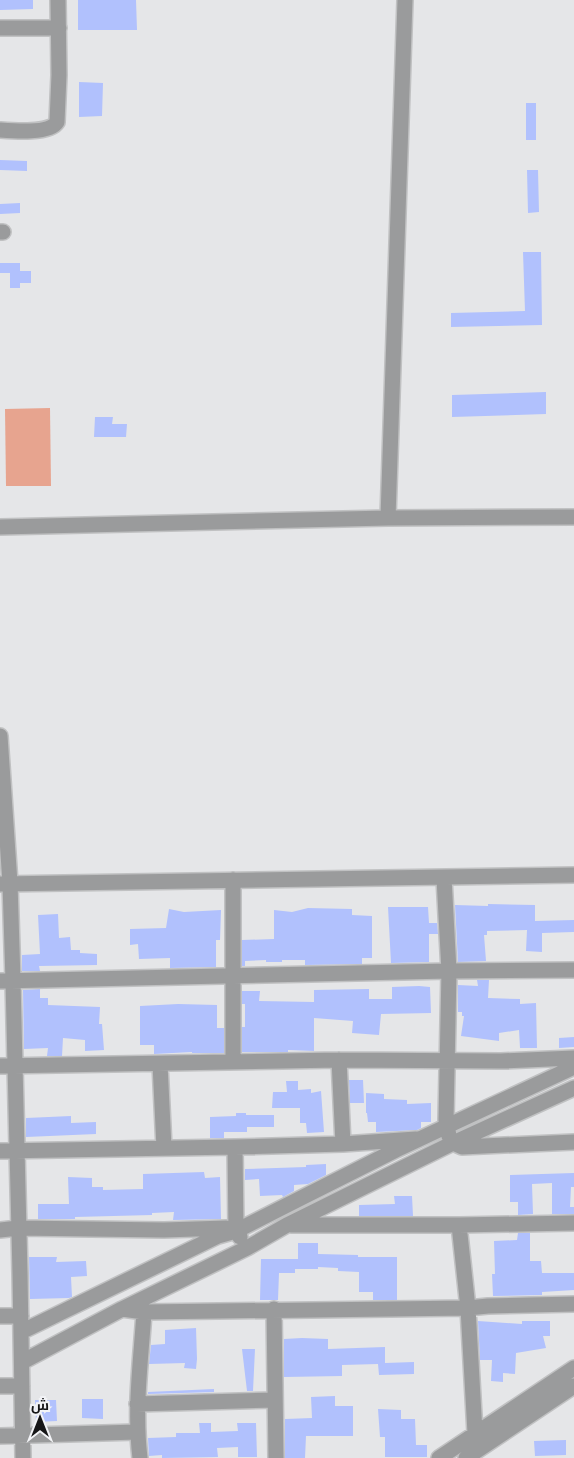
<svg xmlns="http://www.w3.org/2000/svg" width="574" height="1458" viewBox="0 0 574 1458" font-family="'Alegreya Sans',Cairo,sans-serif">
	<rect width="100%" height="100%" fill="#e5e6e8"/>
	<path fill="#e7a48f" d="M 50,408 L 51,486 L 6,486 L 5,409 Z"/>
	<path fill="#b1c1fd" d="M 0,0 L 33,0 L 33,9 L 0,10 Z
		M 78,0 L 136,0 L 137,30 L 78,30 Z
		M 79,82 L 103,83 L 102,116 L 79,117 Z
		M 526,103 L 536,103 L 536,140 L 526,140 Z
		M 0,160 L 27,161 L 27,171 L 0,170 Z
		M 527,170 L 538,170 L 539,212 L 528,213 Z
		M 20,203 L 20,213 L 0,214 L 0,204 Z
		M 523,252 L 541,252 L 542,325 L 451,327 L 451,313 L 525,311 Z
		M 0,263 L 20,263 L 20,271 L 31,271 L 31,283 L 20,283 L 20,288 L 10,288 L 10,273 L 0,273 Z
		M 546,392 L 546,414 L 452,417 L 452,395 Z
		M 95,417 L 113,417 L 112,424 L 127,424 L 126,437 L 94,437 Z
		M 488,904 L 535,905 L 535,921 L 574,920 L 574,932 L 542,933 L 542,952 L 526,951 L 527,930 L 487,931 L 487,935 L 484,935 L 486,961 L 458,962 L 455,905 L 488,906 Z
		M 388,907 L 428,907 L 429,923 L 437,923 L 438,934 L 429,934 L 429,962 L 391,963 Z
		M 308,908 L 352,909 L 352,915 L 372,916 L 372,958 L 362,958 L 362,964 L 305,965 L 305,960 L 282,960 L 282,962 L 266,962 L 266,960 L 245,961 L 245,966 L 242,966 L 242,940 L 274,939 L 274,910 L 292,912 Z
		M 169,909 L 184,912 L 221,910 L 220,940 L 216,940 L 216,967 L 170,968 L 170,958 L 139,959 L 138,944 L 130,945 L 130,929 L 166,928 Z
		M 58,914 L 59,938 L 70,937 L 71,950 L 80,950 L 80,953 L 97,954 L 97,965 L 39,966 L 40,971 L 22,971 L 22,955 L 40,954 L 38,915 Z
		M 477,980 L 489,980 L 488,998 L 520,999 L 520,1004 L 536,1003 L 537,1048 L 520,1048 L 519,1030 L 499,1033 L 499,1041 L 461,1036 L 464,1016 L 462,1016 L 462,1012 L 458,1012 L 458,985 L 478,986 Z
		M 419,986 L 430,987 L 431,1013 L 381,1014 L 379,1035 L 352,1033 L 353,1021 L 314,1018 L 314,1051 L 288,1050 L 288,1052 L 242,1052 L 242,1027 L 245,1027 L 245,1004 L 242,1004 L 242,991 L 260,991 L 259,1001 L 314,1002 L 314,990 L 369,989 L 369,999 L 392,999 L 392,987 Z
		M 40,989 L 40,998 L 48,998 L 48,1005 L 100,1007 L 99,1024 L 102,1024 L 104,1050 L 85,1051 L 85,1040 L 63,1038 L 62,1056 L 47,1056 L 48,1048 L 24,1049 L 23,990 Z
		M 178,1004 L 217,1005 L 217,1028 L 224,1028 L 224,1053 L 192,1053 L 192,1052 L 154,1054 L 154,1045 L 140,1045 L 140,1006 Z
		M 574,1037 L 574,1047 L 559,1048 L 559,1038 Z
		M 349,1080 L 363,1080 L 364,1103 L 350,1103 Z
		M 286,1081 L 298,1081 L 298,1090 L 311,1089 L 311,1093 L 321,1091 L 324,1132 L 307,1133 L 306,1123 L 300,1123 L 300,1108 L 272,1108 L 273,1092 L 287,1092 Z
		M 366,1093 L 384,1094 L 384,1099 L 407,1100 L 407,1104 L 431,1103 L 431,1122 L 421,1122 L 421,1128 L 417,1130 L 376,1132 L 376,1122 L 368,1122 L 367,1113 L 366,1113 Z
		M 236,1113 L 246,1113 L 246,1115 L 274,1115 L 274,1127 L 247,1127 L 247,1132 L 224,1132 L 224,1138 L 210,1138 L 210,1117 L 236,1116 Z
		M 71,1116 L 71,1123 L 96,1122 L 96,1134 L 26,1137 L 26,1118 Z
		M 326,1164 L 326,1175 L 308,1184 L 294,1185 L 294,1191 L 283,1197 L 282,1195 L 260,1196 L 259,1179 L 245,1180 L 245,1169 L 306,1167 L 306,1165 Z
		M 204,1172 L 205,1178 L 220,1177 L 221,1219 L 173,1220 L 174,1212 L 152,1213 L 152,1215 L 75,1217 L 75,1219 L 38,1219 L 38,1204 L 69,1204 L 68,1177 L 92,1178 L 92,1187 L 103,1187 L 103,1190 L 143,1189 L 143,1174 Z
		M 574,1173 L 574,1187 L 571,1187 L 570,1207 L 574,1207 L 574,1214 L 552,1214 L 552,1183 L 532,1184 L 533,1214 L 518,1215 L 518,1202 L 510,1202 L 510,1175 Z
		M 394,1196 L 412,1196 L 413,1216 L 359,1216 L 359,1205 L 395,1204 Z
		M 518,1233 L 530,1233 L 530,1261 L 541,1261 L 542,1273 L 574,1273 L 574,1290 L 542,1292 L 542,1295 L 493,1296 L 492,1274 L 495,1274 L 494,1241 L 517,1240 Z
		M 298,1243 L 318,1243 L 318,1254 L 358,1255 L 358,1257 L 397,1257 L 397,1300 L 373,1300 L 373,1292 L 359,1292 L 359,1272 L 338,1271 L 338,1268 L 318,1267 L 318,1269 L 295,1269 L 295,1273 L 279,1273 L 278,1300 L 260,1300 L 261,1259 L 298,1259 Z
		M 29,1257 L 57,1257 L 56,1262 L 86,1261 L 87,1276 L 71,1277 L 72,1297 L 69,1298 L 30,1299 Z
		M 478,1321 L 522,1324 L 522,1321 L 550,1321 L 550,1336 L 543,1336 L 546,1348 L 516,1353 L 515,1374 L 503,1373 L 503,1382 L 491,1381 L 492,1360 L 480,1360 Z
		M 196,1328 L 197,1359 L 196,1369 L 184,1368 L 185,1363 L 149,1364 L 151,1345 L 165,1344 L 165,1330 Z
		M 302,1338 L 328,1339 L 328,1349 L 385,1347 L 385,1363 L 414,1362 L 414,1374 L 379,1375 L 378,1364 L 342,1365 L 342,1376 L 284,1377 L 284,1339 Z
		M 242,1349 L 255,1349 L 253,1391 L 247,1391 Z
		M 214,1389 L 214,1392 L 148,1394 L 148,1392 Z
		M 335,1396 L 335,1406 L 353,1406 L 353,1436 L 306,1436 L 305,1458 L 285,1458 L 285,1419 L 312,1418 L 311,1397 Z
		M 82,1399 L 103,1399 L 103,1419 L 82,1418 Z
		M 35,1400 L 56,1400 L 57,1421 L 36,1422 Z
		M 378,1409 L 401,1410 L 401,1419 L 415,1419 L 416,1445 L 427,1445 L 427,1457 L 385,1457 L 385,1437 L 380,1437 Z
		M 199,1423 L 211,1423 L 211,1432 L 238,1431 L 237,1423 L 256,1423 L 257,1457 L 238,1457 L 238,1447 L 217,1448 L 218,1457 L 162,1458 L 162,1455 L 149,1456 L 148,1438 L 176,1437 L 176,1433 L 200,1433 Z
		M 566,1440 L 566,1455 L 535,1456 L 534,1441 Z"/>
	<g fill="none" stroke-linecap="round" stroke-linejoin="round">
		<g stroke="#c0c1c2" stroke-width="18">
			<path id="minor" d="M 0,28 L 59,28
				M 0,130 C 13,131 50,134 57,122 L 59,75 L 58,0
				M 0,232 L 3,232
				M 388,518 L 405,0
				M 0,527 L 388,518 L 574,517
				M 0,736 L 10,883 L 13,981 L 20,1274 L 23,1458
				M 444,878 L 449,971 L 446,1120 L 449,1136 L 453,1143 L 462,1147 L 574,1142
				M 233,880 L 233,1061
				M 1,884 L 574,875
				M 0,981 L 449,971 L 574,970
				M 339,1060 L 343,1144
				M 160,1064 L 164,1148
				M 0,1066 L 339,1060 L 501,1061 L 574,1058
				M 235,1147 L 236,1231 L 240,1237
				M 0,1151 L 235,1147 L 343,1144 L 416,1139
				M 291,1225 L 459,1225 L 574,1223
				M 459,1225 L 468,1308 L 475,1433
				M 0,1230 L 18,1228 L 164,1230 L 226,1228
				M 122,1309 L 144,1312 L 468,1308 L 488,1306 L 574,1304
				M 274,1309 L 276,1458
				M 0,1316 L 21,1316
				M 21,1332 L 218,1236 L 236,1231 L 396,1150 L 574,1067
				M 22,1362 L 122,1309 L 247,1248 L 287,1225 L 453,1143 L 574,1088
				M 0,1386 L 22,1386
				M 137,1404 L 275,1400
				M 0,1436 L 137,1432
				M 140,1458 C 134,1409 141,1360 144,1312
				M 439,1458 L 574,1368
				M 466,1458 L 574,1386"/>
		</g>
		<use href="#minor" stroke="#9a9b9c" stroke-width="15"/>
	</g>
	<g transform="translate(40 1418)" stroke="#f2f3f6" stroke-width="4" paint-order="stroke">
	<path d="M0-4L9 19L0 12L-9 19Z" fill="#161617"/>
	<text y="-8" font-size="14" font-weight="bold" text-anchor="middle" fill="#161617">ش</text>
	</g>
</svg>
